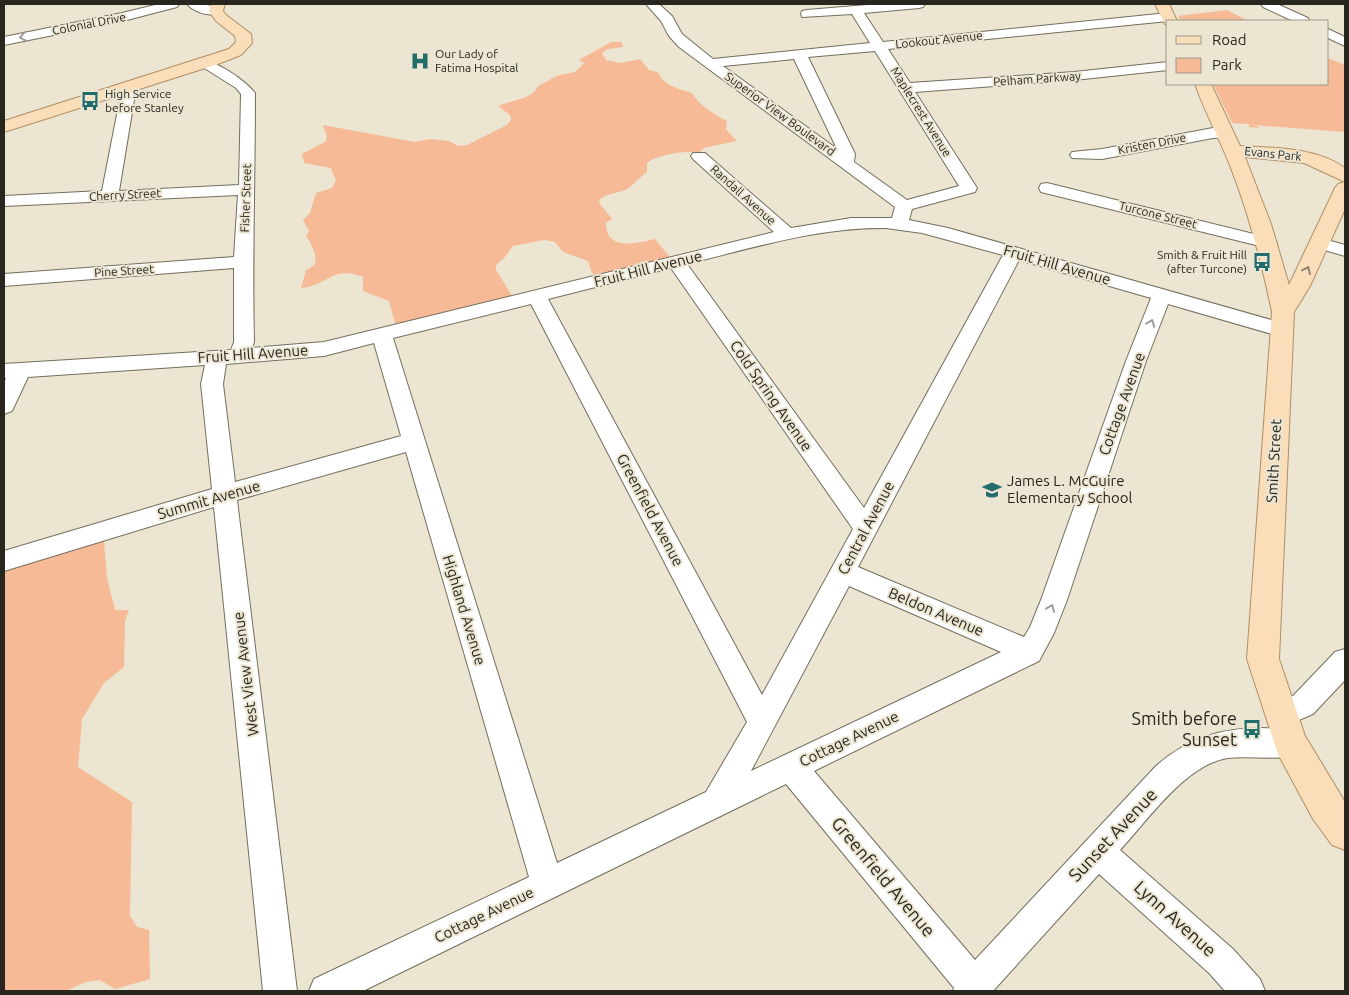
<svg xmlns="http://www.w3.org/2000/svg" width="1349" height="995" viewBox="0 0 1349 995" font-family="Ubuntu,sans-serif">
	<rect width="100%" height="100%" fill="#ebe5d2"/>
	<path fill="#f7ba96" d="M 1227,10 L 1248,21 L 1181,21 L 1178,16 Z
		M 611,42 L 622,42 L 623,47 L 608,49 L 602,53 L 606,60 L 621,63 L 640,59 L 649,70 L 658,72 C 663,85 678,89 690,92 C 693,94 695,98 698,101 C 706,109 717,116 727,121 L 726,129 L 737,141 L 704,148 L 699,153 C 686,150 657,155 647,163 L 647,172 C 640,177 635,183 629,188 C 620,194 608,192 599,200 L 600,204 L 612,219 L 606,223 C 606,252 638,243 655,239 L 674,262 L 599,281 L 592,273 L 588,261 L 563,252 L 555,242 L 544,240 L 513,246 L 504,258 L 496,265 L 496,270 L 516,302 L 397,331 L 389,301 L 363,291 L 363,277 C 331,265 329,286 301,288 L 306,270 C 307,270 313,266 314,265 C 319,258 311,242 306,237 L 309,231 L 303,220 L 310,213 L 316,193 L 332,188 L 336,181 L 331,168 L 304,163 L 302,154 L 325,142 L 327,137 L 323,125 L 415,142 L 430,139 L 449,141 L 458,146 L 467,145 L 507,125 L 511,120 L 510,115 L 498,106 C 511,100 532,100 538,86 C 545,83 553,77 560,75 C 574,72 574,75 584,63 L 579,60 Z
		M 1328,58 L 1345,65 L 1345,132 L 1252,125 L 1257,126 L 1259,128 L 1249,127 L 1249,124 L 1232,123 L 1213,84 L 1328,84 Z
		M 100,529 L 103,530 L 107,578 L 115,610 L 129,610 L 125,621 L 124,667 L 104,683 L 82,719 L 78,767 L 132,802 L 130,916 L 137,927 L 149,930 L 150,979 L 115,989 L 100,980 L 86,982 L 66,991 L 4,991 L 4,554 Z"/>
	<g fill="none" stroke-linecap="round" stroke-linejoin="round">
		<g stroke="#736e5d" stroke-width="2">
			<path id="minor" d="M 159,4 L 179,4 L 177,7 L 123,21 L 4,45 L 4,37 L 122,13 Z
				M 187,4 L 202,4 L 221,8 L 222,11 C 214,19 193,12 187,4 Z
				M 646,4 L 659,4 L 672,16 L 682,34 L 713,59 L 870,43 L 852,14 L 802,17 L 801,14 L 802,11 L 807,10 L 879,4 L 925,4 L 923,7 L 919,8 L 864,13 L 883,42 L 1168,13 L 1174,17 L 1168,21 L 888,49 L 910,83 L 1074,72 L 1168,62 L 1168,70 L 1074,80 L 915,92 L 977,188 L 975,192 L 912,209 L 909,220 L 948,228 L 1289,325 L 1292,330 L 1289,335 L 1282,337 L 1168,304 L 1146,361 L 1067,600 L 1054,633 L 1039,661 L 814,771 L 975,960 L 1156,766 C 1188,738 1221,728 1262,728 C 1276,729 1288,728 1300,733 L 1305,743 L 1300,753 C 1278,762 1252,755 1228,758 C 1186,764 1148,820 1120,850 L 1233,949 L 1260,979 L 1265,991 L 1225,991 L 1209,973 L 1099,874 L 993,991 L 953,991 L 954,988 L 786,784 L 363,991 L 309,991 L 314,979 L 529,877 L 406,452 L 237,500 L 297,991 L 263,991 L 214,507 L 4,571 L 4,551 L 212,489 L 201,384 L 205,365 L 28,377 L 12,411 L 4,414 L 4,383 L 6,378 L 4,378 L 4,364 L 231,350 L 234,342 L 234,268 L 4,286 L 4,274 L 234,257 L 238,195 L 4,206 L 4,196 L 102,191 L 121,94 L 120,88 L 122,85 L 132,85 L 135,94 L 119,191 L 239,185 L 241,94 L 236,88 L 198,64 L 200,61 C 214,58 247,82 255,93 C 255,176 252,259 254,342 L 252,348 L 324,342 L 774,232 L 693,159 L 691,156 L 693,153 L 705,153 L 791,228 L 851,218 L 892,218 L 895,207 L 679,47 L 669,36 L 661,21 ZM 875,51 L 959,186 L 907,200 L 854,162 L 855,154 L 808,57 ZM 794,59 L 837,149 L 723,66 ZM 886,228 L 922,233 L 1003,255 L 864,508 L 687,264 C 753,248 818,227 886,228 ZM 1019,260 L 1151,298 L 1126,361 L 1041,600 L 1030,627 L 1024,637 L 858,567 ZM 671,268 L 853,529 L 762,695 L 548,299 ZM 531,304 L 747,722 L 706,792 L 557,863 L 393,338 ZM 374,343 L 401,436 L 235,482 L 223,384 L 226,364 L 324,356 ZM 849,586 L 1001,652 L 751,771 Z
				M 1261,4 L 1277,4 L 1308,18 L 1309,21 L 1293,21 L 1263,7 Z
				M 1328,29 L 1345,37 L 1345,46 L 1328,38 Z
				M 1213,128 L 1231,131 L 1234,134 L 1231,137 L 1213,138 L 1102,159 L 1072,158 L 1070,155 L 1072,152 L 1102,149 Z
				M 1047,183 L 1274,239 L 1277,243 L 1274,247 L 1268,248 L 1041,192 L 1039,188 L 1041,184 Z
				M 1320,238 L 1345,245 L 1345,256 L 1314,247 L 1311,243 L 1314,239 Z
				M 1345,649 L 1345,680 L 1313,714 L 1280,728 L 1270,725 L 1266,715 L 1270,705 L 1293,696 L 1335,652 Z"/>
		</g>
		<g stroke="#af8f65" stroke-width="2">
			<path id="major" d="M 211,4 L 225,4 L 223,11 L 226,15 L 251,34 L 252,43 L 241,55 L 218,64 L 4,132 L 4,121 L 229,49 L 236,42 L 235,36 L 216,21 L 209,11 Z
				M 1155,4 L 1169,4 L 1177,21 L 1168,21 L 1168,25 L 1165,24 Z
				M 1195,84 L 1211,84 L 1240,146 C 1275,148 1315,147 1345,168 L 1345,182 L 1304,163 L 1245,157 L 1271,224 L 1289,285 L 1335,188 L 1338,184 L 1345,182 L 1345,209 L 1310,286 L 1294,312 L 1279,659 L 1305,736 L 1345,802 L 1345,850 L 1332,845 L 1313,819 L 1278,754 L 1247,659 L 1272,312 C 1262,263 1249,215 1231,168 C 1220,140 1205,112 1195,84 Z"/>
		</g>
		<use href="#minor" fill="#fff" fill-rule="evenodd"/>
		<use href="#major" fill="#faddb9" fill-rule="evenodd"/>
	</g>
	<defs><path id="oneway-chevron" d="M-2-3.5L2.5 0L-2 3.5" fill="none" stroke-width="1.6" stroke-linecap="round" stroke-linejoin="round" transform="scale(1.25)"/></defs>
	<g stroke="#9e9d9a">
		<use href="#oneway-chevron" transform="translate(23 37) rotate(169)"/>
		<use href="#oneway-chevron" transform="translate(1151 323) rotate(-69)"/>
		<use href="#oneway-chevron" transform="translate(1051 608) rotate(-68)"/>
	</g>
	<use stroke="#91826c" href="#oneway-chevron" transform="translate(1307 270) rotate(-65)"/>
	<defs>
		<g id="hospital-bare" transform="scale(1.5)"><path d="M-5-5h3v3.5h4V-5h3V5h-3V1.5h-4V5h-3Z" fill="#226d6b" stroke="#ebe5d2" stroke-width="2.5" paint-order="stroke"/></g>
		<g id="bus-bare" transform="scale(1.5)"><path d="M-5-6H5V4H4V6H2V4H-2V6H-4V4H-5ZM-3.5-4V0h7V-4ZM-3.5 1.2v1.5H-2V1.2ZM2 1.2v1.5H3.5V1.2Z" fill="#226d6b" stroke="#ebe5d2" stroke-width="2.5" paint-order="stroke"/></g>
		<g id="school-bare" transform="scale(1.5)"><path d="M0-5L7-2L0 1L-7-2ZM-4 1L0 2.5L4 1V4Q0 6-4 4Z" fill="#226d6b" stroke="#ebe5d2" stroke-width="2.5" paint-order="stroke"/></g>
	</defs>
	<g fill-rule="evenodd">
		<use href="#hospital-bare" x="420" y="61"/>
		<use href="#bus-bare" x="90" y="101"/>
		<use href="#bus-bare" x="1262" y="262"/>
		<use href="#school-bare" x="992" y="490"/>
		<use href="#bus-bare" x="1252" y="729"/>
	</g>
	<g text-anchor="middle" stroke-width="4" stroke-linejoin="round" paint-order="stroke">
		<g font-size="12" fill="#28261f" stroke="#ebe5d2">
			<text transform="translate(89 24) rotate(-11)" y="4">Colonial Drive</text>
			<text transform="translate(939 40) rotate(-6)" y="4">Lookout Avenue</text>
			<text transform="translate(1037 79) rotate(-4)" y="4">Pelham Parkway</text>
			<text transform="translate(921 112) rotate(58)" y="4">Maplecrest Avenue</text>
			<text transform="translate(780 114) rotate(36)" y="4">Superior View Boulevard</text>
			<text transform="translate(1152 144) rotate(-11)" y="4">Kristen Drive</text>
			<text transform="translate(1273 154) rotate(6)" y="4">Evans Park</text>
			<text transform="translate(125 195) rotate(-3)" y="4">Cherry Street</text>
			<text transform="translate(743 195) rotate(42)" y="4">Randall Avenue</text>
			<text transform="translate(246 198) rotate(-88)" y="4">Fisher Street</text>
			<text transform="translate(1158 215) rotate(14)" y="4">Turcone Street</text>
			<text transform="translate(124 271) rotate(-4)" y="4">Pine Street</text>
		</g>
		<g font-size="12" fill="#28261f" stroke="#ebe5d2" text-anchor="start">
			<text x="435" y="58">Our Lady of<tspan x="435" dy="14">Fatima Hospital</tspan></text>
			<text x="105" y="98">High Service<tspan x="105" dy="14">before Stanley</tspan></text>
			<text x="1247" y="259" text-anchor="end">Smith &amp; Fruit Hill<tspan x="1247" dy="14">(after Turcone)</tspan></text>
		</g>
		<g font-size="15" fill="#28261f" stroke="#ebe5d2">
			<text transform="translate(1057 265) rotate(16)" y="5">Fruit Hill Avenue</text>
			<text transform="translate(648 269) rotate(-14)" y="5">Fruit Hill Avenue</text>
			<text transform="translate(253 354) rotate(-4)" y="5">Fruit Hill Avenue</text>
			<text transform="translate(771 396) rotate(55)" y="5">Cold Spring Avenue</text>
			<text transform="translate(1122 404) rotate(-70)" y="5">Cottage Avenue</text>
			<text transform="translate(1274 461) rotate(-87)" y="5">Smith Street</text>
			<text transform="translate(209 500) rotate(-16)" y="5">Summit Avenue</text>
			<text transform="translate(650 510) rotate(62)" y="5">Greenfield Avenue</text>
			<text transform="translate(866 528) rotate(-62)" y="5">Central Avenue</text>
			<text transform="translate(464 610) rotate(73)" y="5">Highland Avenue</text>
			<text transform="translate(936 612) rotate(23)" y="5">Beldon Avenue</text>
			<text transform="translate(246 674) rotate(-97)" y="5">West View Avenue</text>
			<text transform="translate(849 739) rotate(-26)" y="5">Cottage Avenue</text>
			<text transform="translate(484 915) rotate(-26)" y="5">Cottage Avenue</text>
		</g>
		<g font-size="15" fill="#28261f" stroke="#ebe5d2" text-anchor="start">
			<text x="1007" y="486">James L. McGuire<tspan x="1007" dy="17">Elementary School</tspan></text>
		</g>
		<g font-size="18" fill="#28261f" stroke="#ebe5d2" text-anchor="end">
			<text x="1237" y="725">Smith before<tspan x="1237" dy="21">Sunset</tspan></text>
		</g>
		<g font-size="18" fill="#28261f" stroke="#ebe5d2">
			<text transform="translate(1113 835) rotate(-47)" y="6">Sunset Avenue</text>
			<text transform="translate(883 877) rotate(50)" y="6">Greenfield Avenue</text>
			<text transform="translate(1175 919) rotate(42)" y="6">Lynn Avenue</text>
		</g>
	</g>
	<rect width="1349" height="995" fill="none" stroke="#28261f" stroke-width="10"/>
	<rect x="1166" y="20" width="162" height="65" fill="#ebe5d2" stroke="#9d998a"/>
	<rect x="1176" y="36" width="25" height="8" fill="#faddb9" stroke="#9d998a"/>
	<text x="1212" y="45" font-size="15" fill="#28261f">Road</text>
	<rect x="1176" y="58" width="25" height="15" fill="#f7ba96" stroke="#9d998a"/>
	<text x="1212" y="70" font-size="15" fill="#28261f">Park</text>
</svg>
